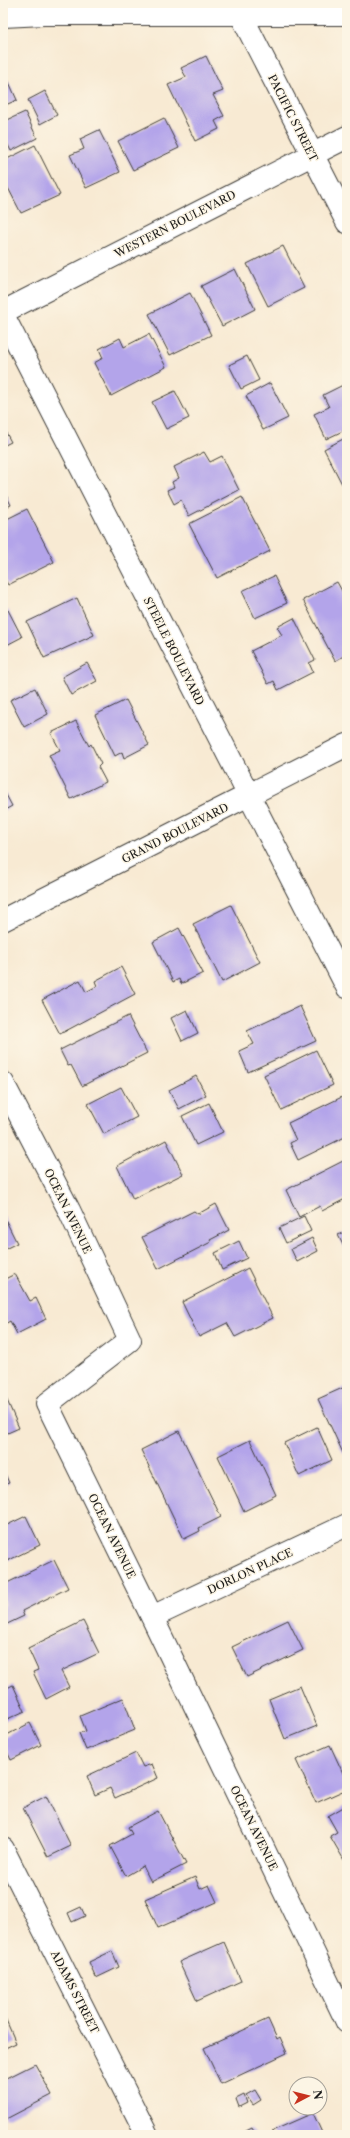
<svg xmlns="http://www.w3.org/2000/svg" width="350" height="2138" viewBox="0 0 350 2138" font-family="'Libre Caslon Text',serif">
	<rect width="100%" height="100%" fill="#fcf5e5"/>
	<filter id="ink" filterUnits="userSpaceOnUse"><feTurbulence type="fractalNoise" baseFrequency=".025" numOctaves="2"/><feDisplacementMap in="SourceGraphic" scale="8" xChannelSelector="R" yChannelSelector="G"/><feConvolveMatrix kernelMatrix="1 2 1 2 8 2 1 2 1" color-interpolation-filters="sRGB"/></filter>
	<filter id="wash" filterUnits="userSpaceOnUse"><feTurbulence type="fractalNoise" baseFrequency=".012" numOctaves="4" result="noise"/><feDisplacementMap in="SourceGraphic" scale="16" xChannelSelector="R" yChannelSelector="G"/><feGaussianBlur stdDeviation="0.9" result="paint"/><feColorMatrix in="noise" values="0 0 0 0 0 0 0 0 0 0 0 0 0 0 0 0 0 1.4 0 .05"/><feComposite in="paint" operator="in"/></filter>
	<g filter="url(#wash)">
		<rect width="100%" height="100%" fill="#f8ead3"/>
		<g id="blocks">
			<path fill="#b3a4ea" d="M 206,56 L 223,91 L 213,95 L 224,116 L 215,121 L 219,129 L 195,141 L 168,85 L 186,77 L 181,68 Z
				M 8,80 L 17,100 L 3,106 L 3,82 Z
				M 45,91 L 57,115 L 40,124 L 28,100 Z
				M 25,112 L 37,138 L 11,151 L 3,135 L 3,122 Z
				M 164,118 L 179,148 L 133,170 L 118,141 Z
				M 99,130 L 120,172 L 86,188 L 70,155 L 84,149 L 80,139 Z
				M 35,145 L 60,195 L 21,213 L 3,178 L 3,161 Z
				M 283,246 L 304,288 L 268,306 L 247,264 Z
				M 235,269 L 255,309 L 222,326 L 201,286 Z
				M 190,293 L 211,335 L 170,355 L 149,314 Z
				M 149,334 L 166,367 L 111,396 L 94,363 L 103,358 L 99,349 L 120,338 L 124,347 Z
				M 247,356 L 259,380 L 241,389 L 229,365 Z
				M 270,383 L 288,418 L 263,430 L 246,396 Z
				M 347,383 L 347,429 L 326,439 L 314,414 L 329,407 L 323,395 Z
				M 175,391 L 189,418 L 166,429 L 152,402 Z
				M 3,427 L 11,442 L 3,446 Z
				M 347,437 L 347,482 L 342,484 L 324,449 Z
				M 204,452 L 210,462 L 222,456 L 239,490 L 189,516 L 181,500 L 174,504 L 167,490 L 174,487 L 172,482 L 179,478 L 174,467 Z
				M 3,489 L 11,505 L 3,509 Z
				M 242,497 L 270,551 L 217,578 L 189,524 Z
				M 27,509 L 54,562 L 8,585 L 3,576 L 3,521 Z
				M 274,576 L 287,603 L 255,618 L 242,591 Z
				M 337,582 L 347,600 L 347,654 L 335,661 L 303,600 Z
				M 77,598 L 94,635 L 44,658 L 27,622 Z
				M 8,610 L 22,637 L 3,647 L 3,613 Z
				M 294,618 L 315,660 L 309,663 L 313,672 L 278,690 L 274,681 L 268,684 L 251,651 L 282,635 L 277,627 Z
				M 87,663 L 97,681 L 71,695 L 62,677 Z
				M 35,688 L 48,714 L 24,727 L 10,700 Z
				M 126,700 L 149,745 L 124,758 L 122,752 L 115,756 L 95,715 Z
				M 76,721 L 89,746 L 91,744 L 101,764 L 98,767 L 106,782 L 71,799 L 49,755 L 60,750 L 51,733 Z
				M 3,789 L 12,806 L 3,811 Z
				M 231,905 L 260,962 L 222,982 L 193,924 Z
				M 179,928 L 203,973 L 181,984 L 179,979 L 173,982 L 153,942 Z
				M 121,967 L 135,994 L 60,1034 L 42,1000 L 80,980 L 86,992 L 97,986 L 95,981 Z
				M 300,1006 L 316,1041 L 248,1072 L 239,1051 L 254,1044 L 247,1031 Z
				M 187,1010 L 198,1033 L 182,1041 L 171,1018 Z
				M 128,1016 L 147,1053 L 82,1086 L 71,1065 L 68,1066 L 60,1050 Z
				M 316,1050 L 333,1085 L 281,1110 L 264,1075 Z
				M 196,1076 L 206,1095 L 179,1109 L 169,1090 Z
				M 121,1087 L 137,1117 L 104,1134 L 88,1104 Z
				M 342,1097 L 347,1108 L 347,1136 L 298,1160 L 290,1143 L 296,1140 L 288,1123 Z
				M 209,1103 L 223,1132 L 196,1145 L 182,1116 Z
				M 166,1140 L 183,1174 L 133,1199 L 117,1166 Z
				M 347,1159 L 347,1198 L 322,1211 L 320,1206 L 299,1217 L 286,1190 Z
				M 216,1204 L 229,1230 L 210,1240 L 211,1242 L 158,1269 L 142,1237 L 194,1211 L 198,1214 Z
				M 3,1215 L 17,1243 L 3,1250 Z
				M 304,1216 L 311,1231 L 286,1243 L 279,1228 Z
				M 347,1231 L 347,1253 L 338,1235 Z
				M 312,1238 L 318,1251 L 297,1262 L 291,1249 Z
				M 239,1241 L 247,1258 L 222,1270 L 215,1253 Z
				M 248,1268 L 273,1318 L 235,1337 L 227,1323 L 199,1337 L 182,1302 Z
				M 15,1274 L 30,1301 L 36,1298 L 46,1319 L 17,1334 L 10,1321 L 3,1325 L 3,1280 Z
				M 347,1386 L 347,1451 L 343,1453 L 318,1399 Z
				M 3,1391 L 19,1428 L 3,1435 Z
				M 317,1427 L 332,1460 L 299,1476 L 284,1443 Z
				M 179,1431 L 221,1517 L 199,1528 L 200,1531 L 184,1539 L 141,1450 Z
				M 250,1440 L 276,1495 L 244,1511 L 218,1456 Z
				M 3,1469 L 9,1483 L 3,1485 Z
				M 26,1516 L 40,1545 L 3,1563 L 3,1527 Z
				M 54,1560 L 68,1588 L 22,1611 L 24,1616 L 5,1625 L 3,1621 L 3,1605 L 5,1604 L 3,1600 L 3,1585 Z
				M 288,1620 L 303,1650 L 247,1677 L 232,1647 Z
				M 83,1621 L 99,1653 L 61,1671 L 69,1687 L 46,1699 L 33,1672 L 38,1670 L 28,1648 Z
				M 13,1685 L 25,1711 L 3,1721 L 3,1690 Z
				M 300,1686 L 317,1726 L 285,1739 L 269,1699 Z
				M 123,1698 L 135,1730 L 86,1750 L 79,1733 L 86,1731 L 80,1716 Z
				M 30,1723 L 41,1745 L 11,1760 L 3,1743 L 3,1737 Z
				M 330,1745 L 347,1782 L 347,1789 L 316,1803 L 296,1760 Z
				M 136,1753 L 143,1767 L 152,1764 L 158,1778 L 115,1798 L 110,1788 L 95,1795 L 87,1776 Z
				M 46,1796 L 71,1846 L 48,1857 L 23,1808 Z
				M 347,1805 L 347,1858 L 344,1860 L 330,1836 L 337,1832 L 328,1816 Z
				M 158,1811 L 186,1864 L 151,1882 L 143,1866 L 126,1876 L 110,1846 L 132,1834 L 128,1827 Z
				M 195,1877 L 200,1889 L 209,1885 L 217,1902 L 158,1928 L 145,1899 Z
				M 81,1907 L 85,1916 L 72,1922 L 68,1913 Z
				M 224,1942 L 241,1981 L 197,2001 L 179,1962 Z
				M 112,1951 L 119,1967 L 96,1978 L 89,1962 Z
				M 3,2013 L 16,2043 L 3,2049 Z
				M 268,2019 L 277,2039 L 280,2037 L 287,2053 L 221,2084 L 204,2048 Z
				M 35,2064 L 52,2095 L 6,2119 L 3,2113 L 3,2080 Z
				M 255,2090 L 261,2100 L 253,2105 L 246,2095 Z
				M 244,2095 L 247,2103 L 239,2107 L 236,2099 Z
				M 313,2113 L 323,2135 L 274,2135 L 272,2131 Z
				M 252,2128 L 256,2135 L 238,2135 Z"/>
		</g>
	</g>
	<g filter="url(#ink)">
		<use href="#blocks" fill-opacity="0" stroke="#3d3b37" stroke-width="1"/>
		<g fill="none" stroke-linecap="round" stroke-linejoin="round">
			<g stroke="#3d3b37" stroke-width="24">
				<path id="street" d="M 240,13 L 347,222
					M 3,16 L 44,14 L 347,14
					M 3,312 L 347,137
					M 3,315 L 347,987
					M 3,920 L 347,745
					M 3,1083 L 69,1210 L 130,1340 L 47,1404 L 152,1617 L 347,2022
					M 152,1617 L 347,1525
					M 3,1849 L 147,2135"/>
			</g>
			<use href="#street" stroke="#fff" stroke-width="22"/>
		</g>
	</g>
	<g text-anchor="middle" stroke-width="3" stroke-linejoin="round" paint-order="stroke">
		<g font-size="11" fill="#1c1c1c" stroke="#fcf5e5">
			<text transform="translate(293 118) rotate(63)" y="4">PACIFIC STREET</text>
			<text transform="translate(175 224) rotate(-27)" y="4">WESTERN BOULEVARD</text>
			<text transform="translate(174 651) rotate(63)" y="4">STEELE BOULEVARD</text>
			<text transform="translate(175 833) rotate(-27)" y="4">GRAND BOULEVARD</text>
			<text transform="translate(68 1211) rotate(64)" y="4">OCEAN AVENUE</text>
			<text transform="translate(112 1536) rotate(64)" y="4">OCEAN AVENUE</text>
			<text transform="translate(250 1571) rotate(-25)" y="4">DORLON PLACE</text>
			<text transform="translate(254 1828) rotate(64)" y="4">OCEAN AVENUE</text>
			<text transform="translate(75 1992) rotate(63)" y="4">ADAMS STREET</text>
		</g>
	</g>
	<rect width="350" height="2138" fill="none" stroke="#fcf5e5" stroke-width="16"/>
	<g transform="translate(308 2096) rotate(83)"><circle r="19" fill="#fcf5e5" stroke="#a29e95"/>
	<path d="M0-3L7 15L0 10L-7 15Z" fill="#c8321e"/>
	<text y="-6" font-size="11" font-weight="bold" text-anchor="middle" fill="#1c1c1c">N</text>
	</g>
</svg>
